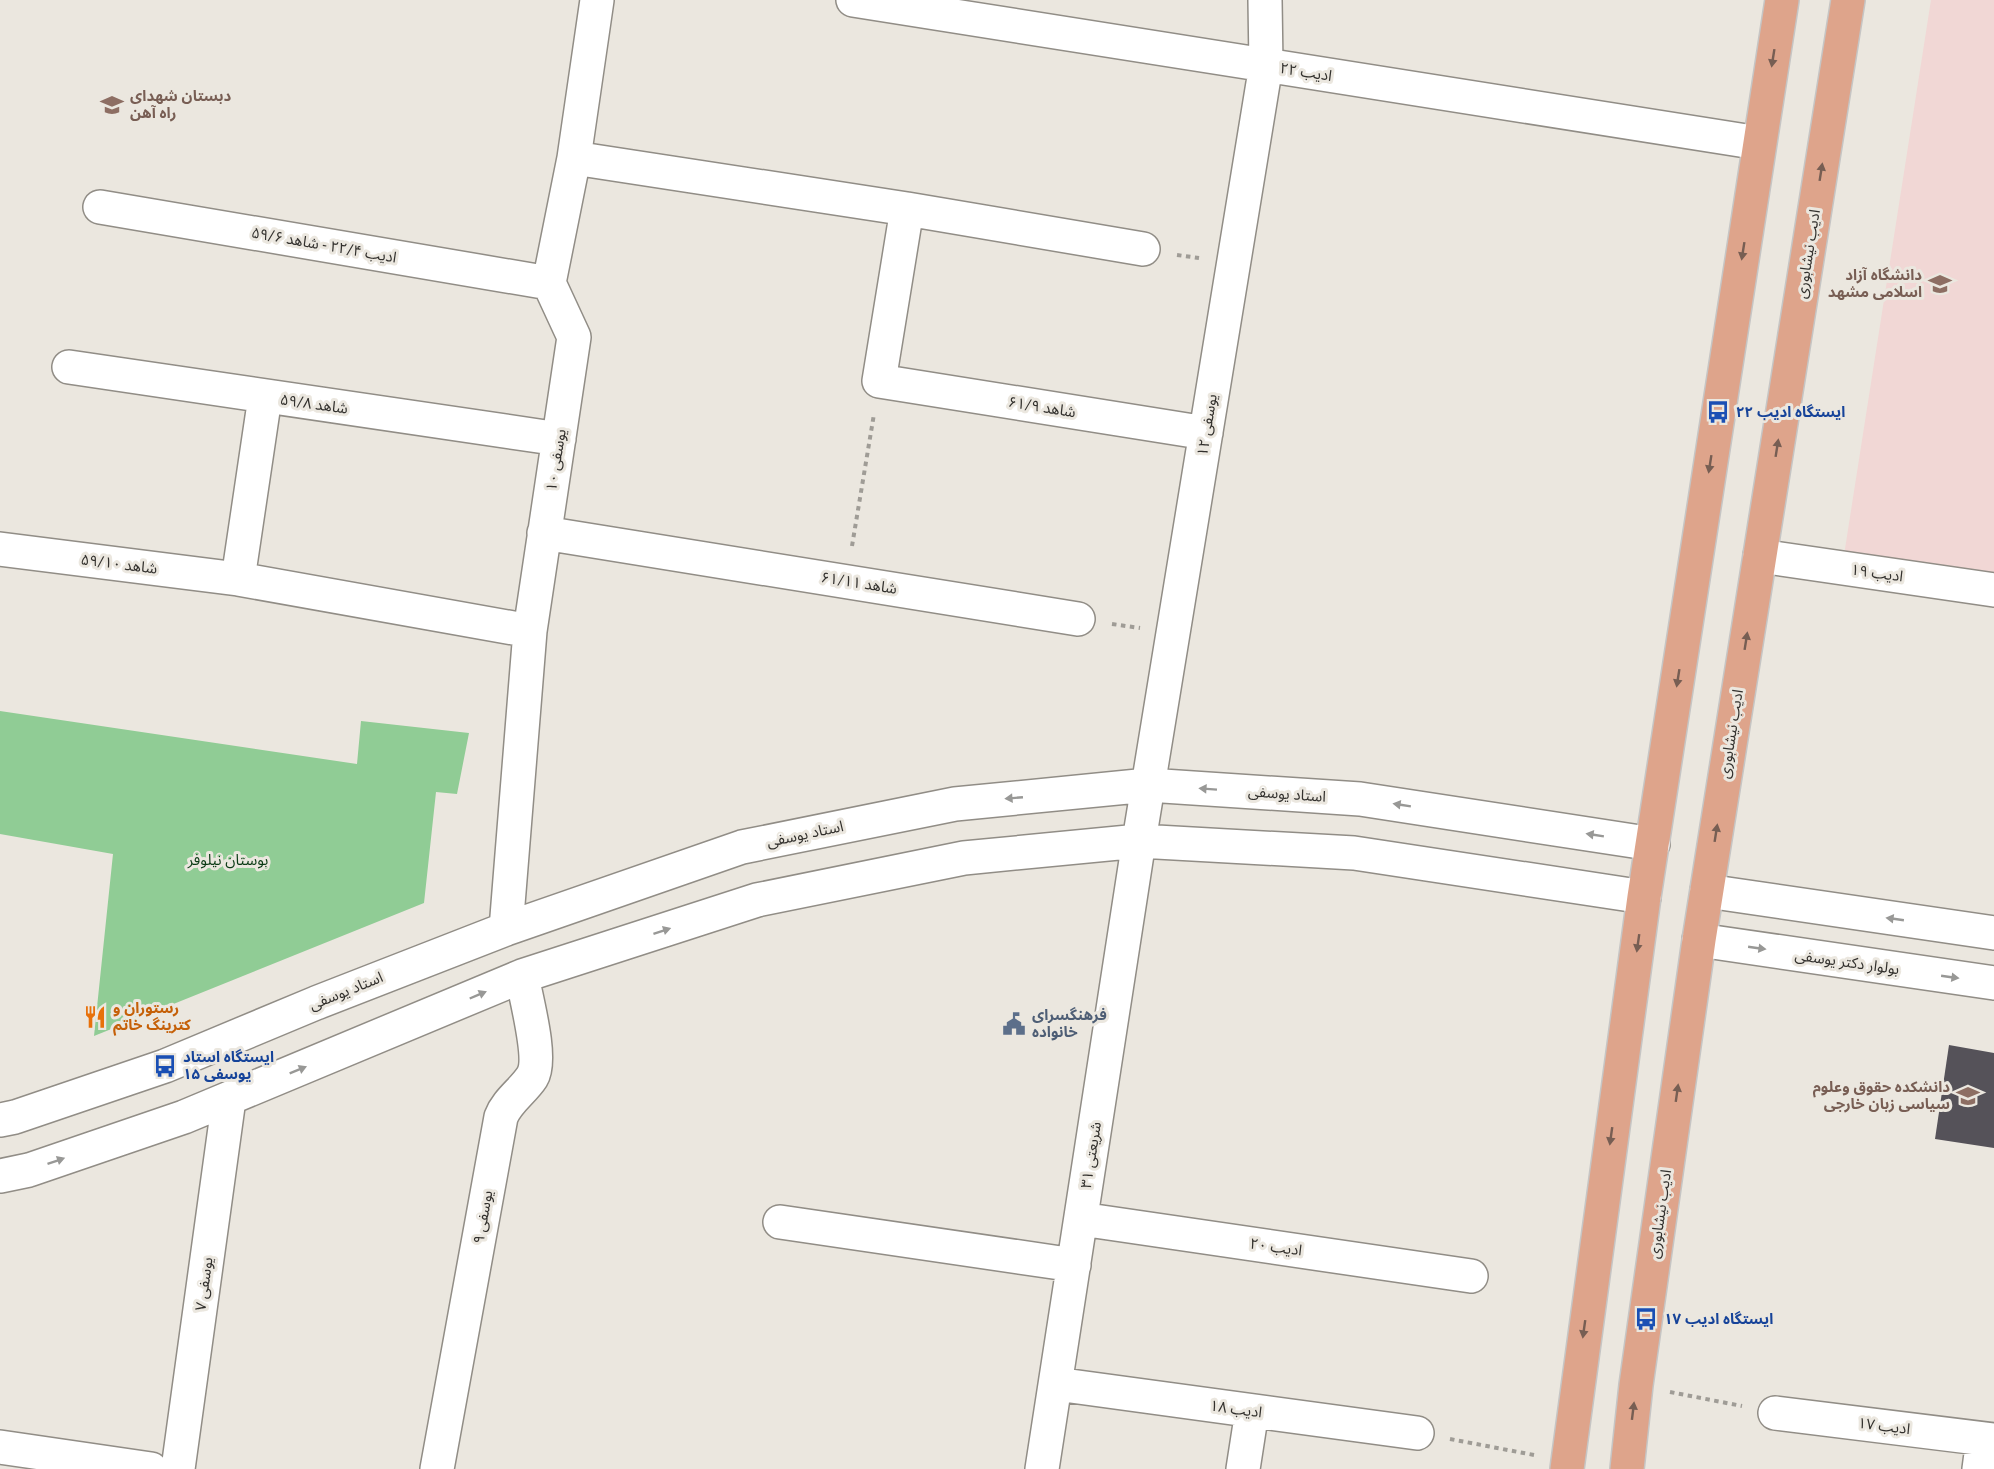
<svg xmlns="http://www.w3.org/2000/svg" width="1994" height="1469" viewBox="0 0 1994 1469" font-family="Roboto,'Noto Sans Arabic',sans-serif">
	<rect width="100%" height="100%" fill="#ebe7df"/>
	<path fill="#f1d7d5" d="M 1931,0 L 1994,0 L 1994,591 L 1842,568 Z"/>
	<path fill="#90cc95" d="M 0,711 L 357,764 L 361,721 L 469,733 L 457,794 L 436,792 L 424,903 L 94,1036 L 113,854 L 0,834 Z"/>
	<path fill="#555259" d="M 1949,1045 L 1994,1053 L 1994,1148 L 1935,1139 Z"/>
	<g fill="none" stroke-linecap="round" stroke-linejoin="round">
		<g stroke="#918d86" stroke-width="36">
			<path id="minor" d="M 853,0 L 1759,143
				M 574,158 L 907,209 L 879,381 L 1206,433
				M 100,207 L 549,283
				M 907,209 L 1143,249
				M 69,367 L 559,439
				M 544,533 L 1078,619
				M 0,549 L 238,579 L 530,631
				M 1760,556 L 1994,590
				M 238,579 L 265,397
				M 1707,891 L 1994,933
				M 506,929 L 530,631 L 574,337 L 549,283 L 574,158 L 597,0
				M 1699,940 L 1994,983
				M 0,1120 L 15,1117 L 165,1066 L 316,1003 L 506,929 L 742,847 L 955,804 L 1148,785 L 1360,799 L 1653,844
				M 0,1176 L 29,1170 L 184,1117 L 522,976 L 757,900 L 964,858 L 1139,841 L 1354,853 L 1644,897
				M 1081,1219 L 1471,1276
				M 780,1222 L 1074,1265
				M 1056,1384 L 1417,1433
				M 1775,1413 L 1994,1440
				M 0,1447 L 151,1469
				M 178,1469 L 229,1099
				M 437,1469 L 501,1117 C 507,1101 523,1091 532,1077 C 543,1060 526,998 522,976
				M 1042,1469 L 1139,841 L 1266,65 L 1265,0
				M 1243,1469 L 1252,1411
				M 1979,1469 L 1983,1439"/>
		</g>
		<g stroke="#c6c5c4" stroke-width="36">
			<path id="major" d="M 1567,1469 L 1644,897 L 1782,0
				M 1627,1469 L 1636,1385 L 1699,940 L 1848,0"/>
		</g>
		<path stroke="#9f9c96" stroke-width="4" stroke-dasharray="4.5 4.5" stroke-linecap="butt" d="M 1177,255 L 1199,258
			M 852,546 L 874,414
			M 1112,624 L 1140,628
			M 1670,1392 L 1742,1406
			M 1450,1439 L 1534,1455"/>
		<use href="#minor" stroke="#fff" stroke-width="33"/>
		<use href="#major" stroke="#dea48b" stroke-width="33"/>
	</g>
	<defs><path id="oneway-solid" d="M-6-.8H1V-3.2L6.5 0L1 3.2V.8H-6Z" transform="scale(1.5)"/></defs>
	<g fill="#775e53">
		<use href="#oneway-solid" transform="translate(1773 58) rotate(99)"/>
		<use href="#oneway-solid" transform="translate(1821 172) rotate(-81)"/>
		<use href="#oneway-solid" transform="translate(1743 251) rotate(99)"/>
		<use href="#oneway-solid" transform="translate(1777 448) rotate(-81)"/>
		<use href="#oneway-solid" transform="translate(1710 464) rotate(99)"/>
		<use href="#oneway-solid" transform="translate(1746 641) rotate(-81)"/>
		<use href="#oneway-solid" transform="translate(1678 678) rotate(99)"/>
		<use href="#oneway-solid" transform="translate(1716 833) rotate(-81)"/>
		<use href="#oneway-solid" transform="translate(1638 943) rotate(98)"/>
		<use href="#oneway-solid" transform="translate(1677 1093) rotate(-82)"/>
		<use href="#oneway-solid" transform="translate(1611 1136) rotate(98)"/>
		<use href="#oneway-solid" transform="translate(1584 1329) rotate(98)"/>
		<use href="#oneway-solid" transform="translate(1633 1411) rotate(-83)"/>
	</g>
	<g fill="#989896">
		<use href="#oneway-solid" transform="translate(1208 789) rotate(-176)"/>
		<use href="#oneway-solid" transform="translate(1014 798) rotate(175)"/>
		<use href="#oneway-solid" transform="translate(1402 805) rotate(-171)"/>
		<use href="#oneway-solid" transform="translate(1595 835) rotate(-171)"/>
		<use href="#oneway-solid" transform="translate(1895 919) rotate(-172)"/>
		<use href="#oneway-solid" transform="translate(662 931) rotate(-18)"/>
		<use href="#oneway-solid" transform="translate(1757 948) rotate(8)"/>
		<use href="#oneway-solid" transform="translate(1950 977) rotate(8)"/>
		<use href="#oneway-solid" transform="translate(478 995) rotate(-23)"/>
		<use href="#oneway-solid" transform="translate(298 1070) rotate(-22)"/>
		<use href="#oneway-solid" transform="translate(56 1161) rotate(-19)"/>
	</g>
	<defs>
		<g id="school-bare" transform="scale(1.8)"><path d="M0-5L7-2L0 1L-7-2ZM-4 1L0 2.5L4 1V4Q0 6-4 4Z" fill="#8d6e63" stroke="#ebe7df" stroke-width="2.5" paint-order="stroke"/></g>
		<g id="university-bare" transform="scale(1.8)"><path d="M0-5L7-2L0 1L-7-2ZM-4 1L0 2.5L4 1V4Q0 6-4 4Z" fill="#8d6e63" stroke="#ebe7df" stroke-width="2.5" paint-order="stroke"/></g>
		<g id="bus-bare" transform="scale(1.8)"><path d="M-5-6H5V4H4V6H2V4H-2V6H-4V4H-5ZM-3.5-4V0h7V-4ZM-3.5 1.2v1.5H-2V1.2ZM2 1.2v1.5H3.5V1.2Z" fill="#1a4fb4" stroke="#ebe7df" stroke-width="2.5" paint-order="stroke"/></g>
		<g id="restaurant-bare" transform="scale(1.8)"><path d="M-5-6h1v4h1v-4h1v4h1v-4h1v5L-1.5 .5V6h-2V.5L-5-1ZM5-6V6H3V1.5H1.5Q1.5-4 5-6Z" fill="#e8710a" stroke="#ebe7df" stroke-width="2.5" paint-order="stroke"/></g>
		<g id="civic-bare" transform="scale(1.8)"><path d="M-.6-6.5H3V-4.5H.6V-3L4-1V1h2V6H-6V1h2V-1L-.6-3ZM-1.2 2.5V6h2.4V2.5Z" fill="#5c6f8a" stroke="#ebe7df" stroke-width="2.5" paint-order="stroke"/></g>
	</defs>
	<g fill-rule="evenodd">
		<use href="#school-bare" x="112" y="105"/>
		<use href="#university-bare" x="1940" y="284"/>
		<use href="#bus-bare" x="1718" y="412"/>
		<use href="#restaurant-bare" x="95" y="1017"/>
		<use href="#civic-bare" x="1014" y="1024"/>
		<use href="#bus-bare" x="165" y="1066"/>
		<use href="#university-bare" x="1968" y="1096"/>
		<use href="#bus-bare" x="1646" y="1319"/>
	</g>
	<g text-anchor="middle" stroke-width="6" stroke-linejoin="round" paint-order="stroke">
		<g font-size="15" fill="#32302d" stroke="#ebe7df">
			<text transform="translate(1306 72) rotate(9)" y="5">ادیب ۲۲</text>
			<text transform="translate(324 245) rotate(10)" y="5">ادیب ۲۲/۴ - شاهد ۵۹/۶</text>
			<text transform="translate(1808 254) rotate(-81)" y="5">ادیب نیشابوری</text>
			<text transform="translate(314 404) rotate(8)" y="5">شاهد ۵۹/۸</text>
			<text transform="translate(1042 407) rotate(9)" y="5">شاهد ۶۱/۹</text>
			<text transform="translate(1207 425) rotate(-81)" y="5">یوسفی ۱۲</text>
			<text transform="translate(556 460) rotate(-81)" y="5">یوسفی ۱۰</text>
			<text transform="translate(119 564) rotate(7)" y="5">شاهد ۵۹/‍۱۰</text>
			<text transform="translate(1877 573) rotate(8)" y="5">ادیب ۱۹</text>
			<text transform="translate(859 583) rotate(9)" y="5">شاهد ۶۱/۱۱</text>
			<text transform="translate(1731 734) rotate(-81)" y="5">ادیب نیشابوری</text>
			<text transform="translate(1287 794) rotate(4)" y="5">استاد یوسفی</text>
			<text transform="translate(805 834) rotate(-12)" y="5">استاد یوسفی</text>
			<text transform="translate(1847 962) rotate(8)" y="5">بولوار دکتر یوسفی</text>
			<text transform="translate(346 991) rotate(-22)" y="5">استاد یوسفی</text>
			<text transform="translate(1091 1155) rotate(-81)" y="5">شریعتی ۳۱</text>
			<text transform="translate(1660 1214) rotate(-82)" y="5">ادیب نیشابوری</text>
			<text transform="translate(483 1217) rotate(-80)" y="5">یوسفی ۹</text>
			<text transform="translate(1276 1247) rotate(8)" y="5">ادیب ۲۰</text>
			<text transform="translate(204 1284) rotate(-82)" y="5">یوسفی ۷</text>
			<text transform="translate(1236 1409) rotate(8)" y="5">ادیب ۱۸</text>
			<text transform="translate(1884 1426) rotate(7)" y="5">ادیب ۱۷</text>
		</g>
		<g font-size="15" font-weight="bold" fill="#785e54" stroke="#ebe7df" text-anchor="end">
			<text x="130" y="101" text-anchor="start">دبستان شهدای<tspan x="130" dy="17">راه آهن</tspan></text>
			<text x="1922" y="280">دانشگاه آزاد<tspan x="1922" dy="17">اسلامی مشهد</tspan></text>
			<text x="1950" y="1092">دانشکده حقوق وعلوم<tspan x="1950" dy="17">سیاسی زبان خارجی</tspan></text>
		</g>
		<g font-size="15" font-weight="bold" fill="#164399" stroke="#ebe7df" text-anchor="start">
			<text x="1736" y="417">ایستگاه ادیب ۲۲</text>
			<text x="183" y="1062">ایستگاه استاد<tspan x="183" dy="17">یوسفی ۱۵</tspan></text>
			<text x="1664" y="1324">ایستگاه ادیب ۱۷</text>
		</g>
		<g font-size="15" fill="#0a3a14" stroke="#ebe7df">
			<text x="228" y="865">بوستان نیلوفر</text>
		</g>
		<g font-size="15" font-weight="bold" fill="#c56008" stroke="#ebe7df" text-anchor="start">
			<text x="113" y="1013">رستوران و<tspan x="113" dy="17">کترینگ خاتم</tspan></text>
		</g>
		<g font-size="15" font-weight="bold" fill="#4e5e75" stroke="#ebe7df" text-anchor="start">
			<text x="1032" y="1020">فرهنگسرای<tspan x="1032" dy="17">خانواده</tspan></text>
		</g>
	</g>
</svg>
